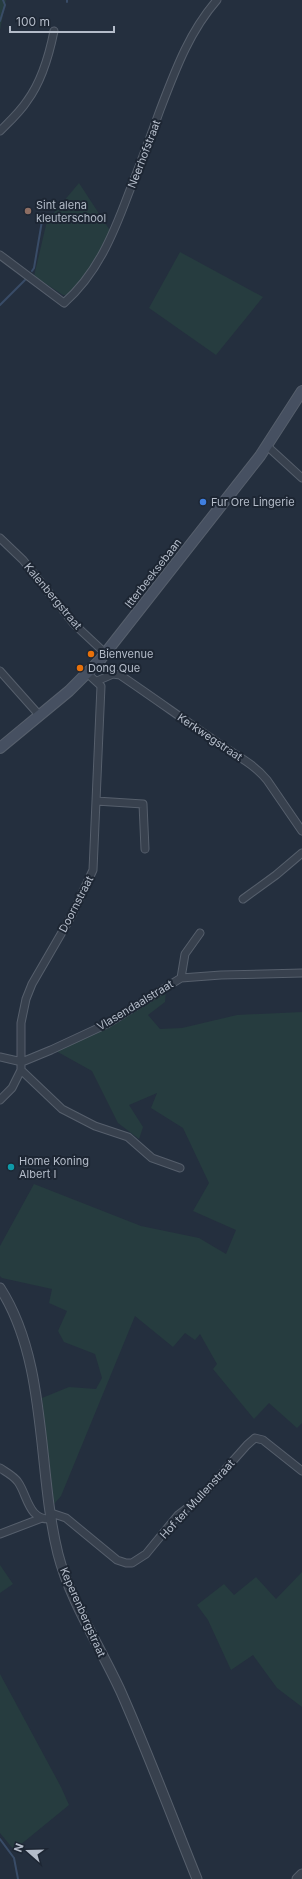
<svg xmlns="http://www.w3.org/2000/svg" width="302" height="1879" viewBox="0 0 302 1879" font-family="Inter,sans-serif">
	<rect width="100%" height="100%" fill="#242f3e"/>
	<path fill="#263c3f" d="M 0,0 L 6,0 L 0,30 Z
		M 79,183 L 111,232 C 99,256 87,276 68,295 L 63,295 L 34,276 L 47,221 Z
		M 180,252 L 263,297 L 216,355 L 149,308 Z
		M 166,990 L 165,1002 L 148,1015 L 160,1029 L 182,1028 L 237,1015 L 302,1012 L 302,1423 L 297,1428 L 269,1403 L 254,1419 L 213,1369 L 217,1364 L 200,1334 L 195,1340 L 185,1333 L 173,1347 L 135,1316 L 61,1496 L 54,1504 L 42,1398 L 69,1387 L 96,1389 L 102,1378 L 95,1354 L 64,1342 L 58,1331 L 67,1311 L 49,1303 L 52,1289 L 2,1278 L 0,1276 L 0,1246 L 34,1184 L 141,1226 L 199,1238 L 226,1254 L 236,1230 L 193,1211 L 209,1183 L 183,1128 L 151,1108 L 157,1093 L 129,1105 L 143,1127 L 139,1139 L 118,1123 L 92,1071 L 56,1051 L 119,1022 Z
		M 0,1565 L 13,1584 L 0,1593 Z
		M 302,1572 L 302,1707 L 277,1688 L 253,1655 L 231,1670 L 208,1620 L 197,1605 L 224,1584 L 234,1595 L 256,1577 L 276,1599 Z
		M 0,1674 L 61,1787 L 69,1805 L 14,1850 L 0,1833 Z"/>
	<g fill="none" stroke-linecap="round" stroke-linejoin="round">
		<path stroke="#394c67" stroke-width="2" d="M 67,2 L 67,0
			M 0,21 L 5,5 L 3,0
			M 32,271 L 34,268 L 42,221
			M 0,305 L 25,280
			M 0,1839 L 14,1858 L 18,1879"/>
		<g stroke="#565f6c" stroke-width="9">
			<path id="minor" d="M 0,131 C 9,122 20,112 27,101 C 42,81 49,56 54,31
				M 0,255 L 64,303 C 97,274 113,235 128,195 C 139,167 150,138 160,110 C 175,71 189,32 217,0
				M 267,446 L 302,478
				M 0,538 L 23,560 L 74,624 L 105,653
				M 0,671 L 40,716
				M 97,681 L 113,674 L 120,675 C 154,698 187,722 221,745 C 237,756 254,764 267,780 L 302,831
				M 96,801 L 143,804 L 145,849
				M 243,899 L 276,875 L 302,853
				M 181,978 L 185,954 L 200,933
				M 0,1057 L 22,1062 L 51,1050 L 107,1024 L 181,978 L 221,975 L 302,973
				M 21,1070 L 62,1109 L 95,1126 L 128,1137 L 152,1158 L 180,1168
				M 0,1100 L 12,1088 L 21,1070 L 21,1023 L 26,999 L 32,984 L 72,915 L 93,870 L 101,686 L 88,674
				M 0,1468 C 6,1472 14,1476 18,1482 C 28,1496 28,1521 52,1519
				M 51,1513 L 66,1518 L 117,1560 L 126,1563 L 132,1563 L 146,1554 L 178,1515 L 199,1499 L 247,1445 L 255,1438 L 263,1440 L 302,1471
				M 0,1534 L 42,1518"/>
		</g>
		<g stroke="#565f6c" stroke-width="11">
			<path id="tertiary" d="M 0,1288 C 48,1362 37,1470 58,1554 C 70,1601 101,1648 121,1692 C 148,1753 172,1817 197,1879
				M 297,1879 L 302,1874"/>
		</g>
		<g stroke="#565f6c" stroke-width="12">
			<path id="secondary" d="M 0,748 L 69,691 L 100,660 L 260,456 L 302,391"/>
		</g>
		<use href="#minor" stroke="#38414e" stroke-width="7"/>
		<use href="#tertiary" stroke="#38414e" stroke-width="9"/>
		<use href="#secondary" stroke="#465061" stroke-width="10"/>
	</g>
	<circle fill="#8d6e63" stroke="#1d2633" stroke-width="1.5" cx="28" cy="211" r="4"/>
	<circle fill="#3f7fe0" stroke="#1d2633" stroke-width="1.5" cx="203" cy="502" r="4"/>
	<g fill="#e8710a" stroke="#1d2633" stroke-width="1.5">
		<circle cx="91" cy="654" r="4"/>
		<circle cx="80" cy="668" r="4"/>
	</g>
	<circle fill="#0f9aa8" stroke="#1d2633" stroke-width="1.5" cx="11" cy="1167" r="4"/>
	<g text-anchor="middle" stroke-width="4" stroke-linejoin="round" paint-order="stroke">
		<g font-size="11" fill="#b4bcc9" stroke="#1d2633">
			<text transform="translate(144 154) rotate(-69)" y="4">Neerhofstraat</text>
			<text transform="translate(153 573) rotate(-52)" y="4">Itterbeeksebaan</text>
			<text transform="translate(53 596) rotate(50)" y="4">Kalenbergstraat</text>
			<text transform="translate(210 737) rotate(34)" y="4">Kerkwegstraat</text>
			<text transform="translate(76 904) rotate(-63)" y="4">Doornstraat</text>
			<text transform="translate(135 1005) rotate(-31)" y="4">Vlasendaalstraat</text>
			<text transform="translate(197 1499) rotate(-47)" y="4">Hof ter Mullenstraat</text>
			<text transform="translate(83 1612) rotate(66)" y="4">Keperenbergstraat</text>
		</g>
		<g font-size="11" fill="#b4bcc9" stroke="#1d2633" text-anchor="start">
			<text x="36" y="209">Sint alena<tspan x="36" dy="13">kleuterschool</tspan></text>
			<text x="211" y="506">Fur Ore Lingerie</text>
			<text x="99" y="658">Bienvenue</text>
			<text x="88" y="672">Dong Que</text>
			<text x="19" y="1165">Home Koning<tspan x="19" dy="13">Albert I</tspan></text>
		</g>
	</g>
	<g transform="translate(28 1851) rotate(290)" stroke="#1d2633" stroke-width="3" paint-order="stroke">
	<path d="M0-3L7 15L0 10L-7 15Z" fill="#b4bcc9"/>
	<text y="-6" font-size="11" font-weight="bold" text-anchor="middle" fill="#b4bcc9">N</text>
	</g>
	<path d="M10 26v6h104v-6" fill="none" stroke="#b4bcc9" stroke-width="2"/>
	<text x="16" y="26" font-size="12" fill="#b4bcc9" stroke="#1d2633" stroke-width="3" paint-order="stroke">100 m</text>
</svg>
